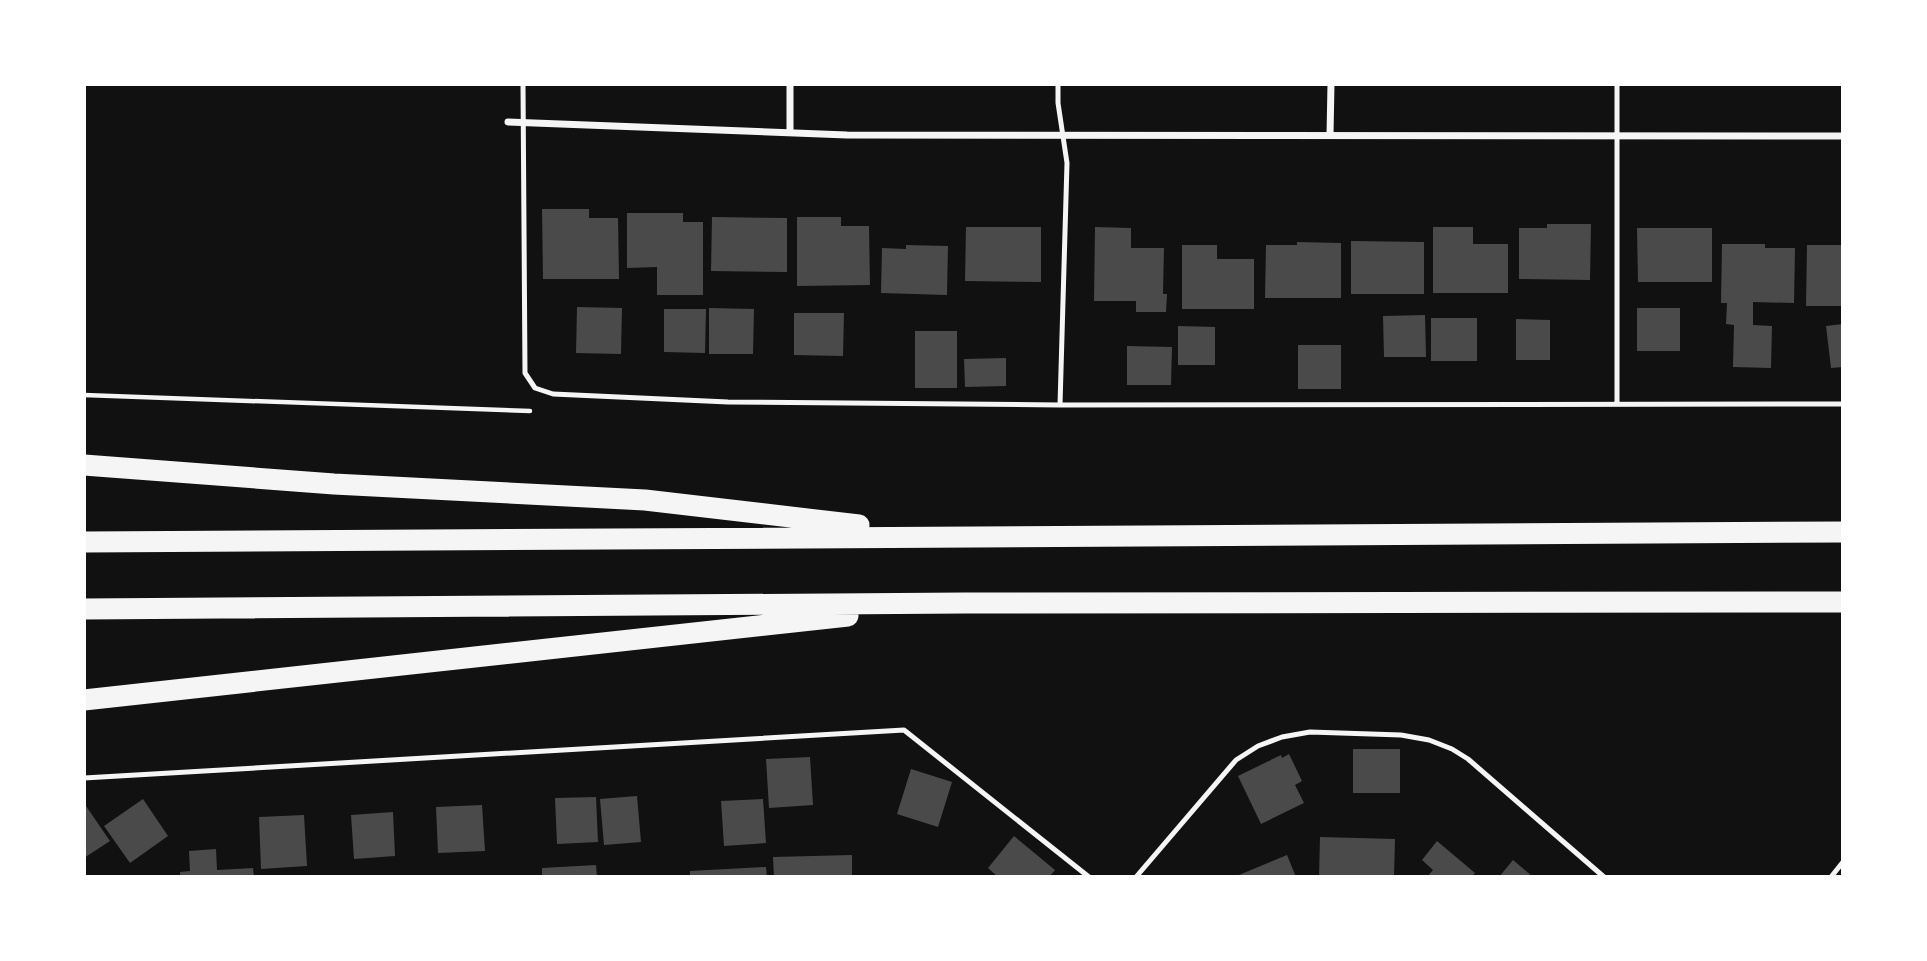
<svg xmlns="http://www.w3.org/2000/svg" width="1927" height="961" viewBox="0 0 1927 961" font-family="'Public Sans',sans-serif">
	<rect width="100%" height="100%" fill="#111"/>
	<path fill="#4a4a4a" d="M 542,209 L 589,209 L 589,218 L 618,218 L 619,279 L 543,279 Z
		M 627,213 L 683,213 L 683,222 L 703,222 L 703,295 L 657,295 L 657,267 L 627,268 Z
		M 712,217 L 787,218 L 787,272 L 711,271 Z
		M 797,217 L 841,217 L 841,226 L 869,226 L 870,285 L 797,286 Z
		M 1547,224 L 1591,224 L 1590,280 L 1519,279 L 1519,228 L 1547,228 Z
		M 966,227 L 1041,227 L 1041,282 L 965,281 Z
		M 1095,227 L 1131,228 L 1131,248 L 1164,248 L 1163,294 L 1167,294 L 1166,312 L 1136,312 L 1136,301 L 1094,301 Z
		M 1433,227 L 1473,227 L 1473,244 L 1508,244 L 1508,293 L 1433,293 Z
		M 1637,228 L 1712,228 L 1712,282 L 1638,282 Z
		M 1351,241 L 1424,242 L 1424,294 L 1351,294 Z
		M 1297,242 L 1341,243 L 1341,298 L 1265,298 L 1266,245 L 1297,245 Z
		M 1722,244 L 1765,244 L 1765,248 L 1795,248 L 1794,303 L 1753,302 L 1753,325 L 1772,326 L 1771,368 L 1733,367 L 1734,325 L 1726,324 L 1727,303 L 1721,303 Z
		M 906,245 L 948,246 L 947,295 L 881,293 L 882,248 L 906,249 Z
		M 1182,245 L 1217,245 L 1217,259 L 1254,259 L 1254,309 L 1182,309 Z
		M 1807,245 L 1843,245 L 1843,306 L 1806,306 Z
		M 577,307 L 622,308 L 621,354 L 576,353 Z
		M 709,308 L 754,309 L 753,354 L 709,354 Z
		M 1637,308 L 1680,308 L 1680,351 L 1637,351 Z
		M 664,309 L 706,309 L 705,353 L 664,352 Z
		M 794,313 L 844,313 L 843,356 L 794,355 Z
		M 1425,315 L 1426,357 L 1384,357 L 1383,316 Z
		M 1431,318 L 1477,318 L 1477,361 L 1431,361 Z
		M 1516,319 L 1550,320 L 1550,360 L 1516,360 Z
		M 1843,324 L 1843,367 L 1831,368 L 1826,326 Z
		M 1178,326 L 1215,327 L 1215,365 L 1178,365 Z
		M 915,331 L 957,331 L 957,388 L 915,388 Z
		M 1298,345 L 1341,345 L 1341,389 L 1298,389 Z
		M 1127,346 L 1172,347 L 1171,385 L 1127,385 Z
		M 1006,358 L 1006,386 L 965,387 L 964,359 Z
		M 1353,749 L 1400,749 L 1400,793 L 1353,793 Z
		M 1289,754 L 1302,781 L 1295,785 L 1304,803 L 1261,824 L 1238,776 L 1281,755 L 1282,758 Z
		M 810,757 L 813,805 L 769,808 L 766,759 Z
		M 911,769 L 952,782 L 938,827 L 897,814 Z
		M 637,796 L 641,842 L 604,845 L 600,799 Z
		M 596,797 L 598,842 L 557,844 L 555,798 Z
		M 143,799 L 168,836 L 130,863 L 104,826 Z
		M 763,799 L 766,843 L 724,846 L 721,801 Z
		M 482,805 L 485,851 L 438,853 L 436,807 Z
		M 86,806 L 110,841 L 84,858 L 84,807 Z
		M 393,812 L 395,856 L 354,859 L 351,815 Z
		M 304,815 L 307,866 L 261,869 L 259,817 Z
		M 1014,836 L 1055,870 L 1049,877 L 998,877 L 988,868 Z
		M 1320,837 L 1395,839 L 1394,877 L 1319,877 Z
		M 1437,841 L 1475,873 L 1471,877 L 1427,877 L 1433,870 L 1422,860 Z
		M 216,849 L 217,870 L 253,868 L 254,877 L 180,877 L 180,872 L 190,871 L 189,851 Z
		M 852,855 L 852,877 L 774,877 L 773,857 Z
		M 1287,855 L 1296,877 L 1234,877 Z
		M 1513,860 L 1533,877 L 1499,877 Z
		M 596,865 L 597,877 L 542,877 L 542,868 Z
		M 766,867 L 767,877 L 690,877 L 690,871 Z"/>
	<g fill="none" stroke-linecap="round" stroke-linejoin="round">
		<path stroke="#f5f5f5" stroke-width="4.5" d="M 84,395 L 530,411"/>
		<path stroke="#f5f5f5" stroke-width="5" d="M 523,84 L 525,373 L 535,388 L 553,394 L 728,402 L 1060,405 L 1843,404
			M 1058,84 L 1058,103 L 1067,163 L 1060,405
			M 1617,84 L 1617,404
			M 84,778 L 904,730 L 1089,877
			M 1136,877 L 1236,760 L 1258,746 L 1282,737 L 1310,732 L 1401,735 L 1429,740 L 1452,749 L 1468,759 L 1604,877
			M 1831,877 L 1843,862"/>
		<path stroke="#f5f5f5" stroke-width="7" d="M 790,84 L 790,133
			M 508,122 L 847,135 L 1843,136
			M 1330,135 L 1331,84"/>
		<path stroke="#f5f5f5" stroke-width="21" d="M 84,465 L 334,484 L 645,500 L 859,525
			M 84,542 L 1843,532
			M 84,609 L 965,603 L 1843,602
			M 84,700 L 848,616"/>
	</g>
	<rect width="1927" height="961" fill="none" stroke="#ffffff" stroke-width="172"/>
</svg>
